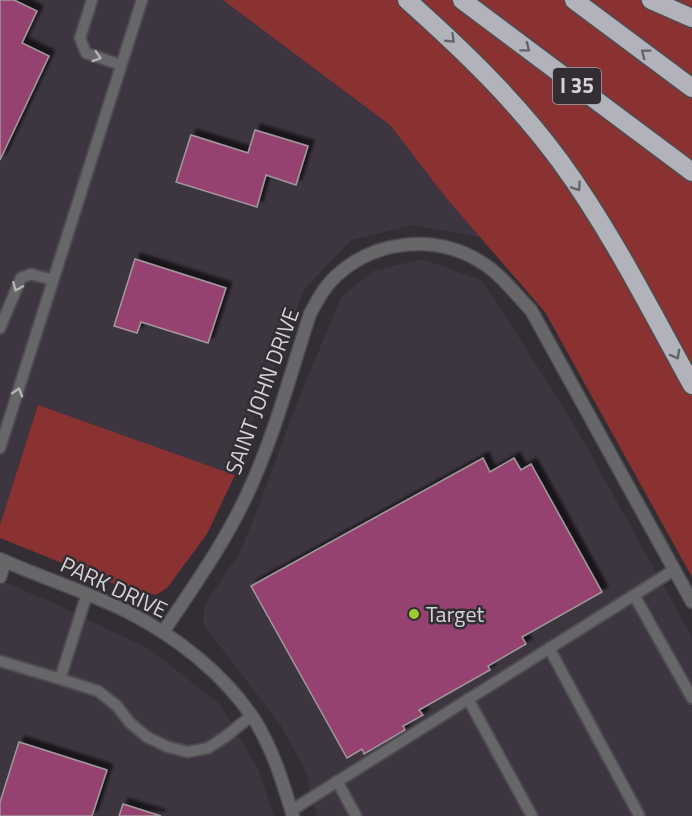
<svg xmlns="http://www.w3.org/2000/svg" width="692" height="816" viewBox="0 0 692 816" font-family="'Titillium Web',sans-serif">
	<defs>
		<filter id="shadow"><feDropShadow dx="5.5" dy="-5.5" stdDeviation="1.5" flood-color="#0009"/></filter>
	</defs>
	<rect width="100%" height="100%" fill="#322e34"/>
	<path fill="#3d3540" d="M 0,0 L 223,0 L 390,125 L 447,199 L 480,237 L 413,225 L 351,240 L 304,290 L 257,409 L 235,475 L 38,405 L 0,525 Z
		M 422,259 L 481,280 L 501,309 L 575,426 L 692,637 L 692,816 L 317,816 L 305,770 L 281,726 L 203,624 L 205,604 L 240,552 L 261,500 L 295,408 L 341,297 L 373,271 Z
		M 0,580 L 58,605 L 149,649 L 220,704 L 258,769 L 274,816 L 0,816 Z"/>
	<path fill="#8a3132" d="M 223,0 L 692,0 L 692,577 L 545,312 L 447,199 L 390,125 Z
		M 38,405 L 235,475 L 207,534 L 167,588 L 156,595 L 124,588 L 0,538 L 0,525 Z"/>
	<path fill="#96436f" stroke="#a0989b" stroke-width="1.5" filter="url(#shadow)" d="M 0,0 L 14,0 L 37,11 L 22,43 L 49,56 L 0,160 Z
		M 255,130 L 308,146 L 296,185 L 266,175 L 257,207 L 176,182 L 191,135 L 248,153 Z
		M 135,259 L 226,288 L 208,343 L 141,322 L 137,333 L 114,326 Z
		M 483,458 L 490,472 L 514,458 L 521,470 L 531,464 L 602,592 L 522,637 L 526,644 L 488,666 L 490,670 L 419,710 L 423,715 L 403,726 L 405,730 L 364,754 L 362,749 L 347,758 L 251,586 Z
		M 19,742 L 107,770 L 92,816 L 0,816 L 0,802 Z
		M 123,804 L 161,816 L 119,816 Z"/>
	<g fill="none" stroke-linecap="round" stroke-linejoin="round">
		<g stroke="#4f4c51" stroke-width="14">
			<path id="service" d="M 92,0 L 80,38 L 86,53 L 121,65
				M 0,328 L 21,278 L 31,274 L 53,280
				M 0,448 L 142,0
				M 634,595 L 692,698
				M 549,648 L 639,815
				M 0,661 L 60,679 L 87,594
				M 60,679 L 98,691 L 117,706 L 130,723 L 147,737 L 168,747 L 188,752 L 208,748 L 225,737 L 251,716
				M 468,699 L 532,816
				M 337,781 L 356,816
				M 292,810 L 674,570"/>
		</g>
		<g stroke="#4f4c51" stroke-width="15">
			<path id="minor" d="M 0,577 L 5,561
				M 163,632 C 196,583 231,534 254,479 C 277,426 292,369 310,314 C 317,301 324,287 336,276 C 375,240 435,233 481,262 C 501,274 515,294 531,310 L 692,602"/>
		</g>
		<g stroke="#4f4c51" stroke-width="15">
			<path id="tertiary" d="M 0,559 C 42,578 85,591 126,611 C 176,636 223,673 254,719 C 273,749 283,783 293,816"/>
		</g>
		<g stroke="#4f4c51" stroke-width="21">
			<path id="motorway" d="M 407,0 C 463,50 516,101 560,161 C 611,231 650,309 692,385
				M 462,0 L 692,172
				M 574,0 L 692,88
				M 651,0 L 692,18"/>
		</g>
		<use href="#service" stroke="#67676a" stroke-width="10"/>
		<use href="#minor" stroke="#67676a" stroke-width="12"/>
		<use href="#tertiary" stroke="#67676a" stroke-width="12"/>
		<use href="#motorway" stroke="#b2b3ba" stroke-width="18"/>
	</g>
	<defs><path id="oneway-chevron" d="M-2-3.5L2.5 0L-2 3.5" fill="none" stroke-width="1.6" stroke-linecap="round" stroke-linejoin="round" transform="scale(1.5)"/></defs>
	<g stroke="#65636a">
		<use href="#oneway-chevron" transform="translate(451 39) rotate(44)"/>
		<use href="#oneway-chevron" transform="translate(526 48) rotate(37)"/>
		<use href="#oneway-chevron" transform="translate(645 53) rotate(-143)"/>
		<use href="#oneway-chevron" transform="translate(577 187) rotate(56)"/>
		<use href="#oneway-chevron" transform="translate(676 355) rotate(61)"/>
	</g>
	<g stroke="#b4b3b6">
		<use href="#oneway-chevron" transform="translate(97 57) rotate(18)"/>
		<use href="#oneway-chevron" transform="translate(17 287) rotate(113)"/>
		<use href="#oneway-chevron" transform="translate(18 392) rotate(-72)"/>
	</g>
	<circle fill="#9cca31" stroke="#322e34" stroke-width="2" cx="414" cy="614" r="6"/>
	<g text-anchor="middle" stroke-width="5" stroke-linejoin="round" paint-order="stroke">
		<rect fill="#322e34" stroke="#a4a2a6" stroke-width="1.5" x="553" y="68" width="48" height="36" rx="4.5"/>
		<g font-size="21" font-weight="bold" fill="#d5d3d7">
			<text x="577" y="93">I 35</text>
		</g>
		<g font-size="22" fill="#d5d3d7" stroke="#322e34">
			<text transform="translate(262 391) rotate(-70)" y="8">SAINT JOHN DRIVE</text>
			<text transform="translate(114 587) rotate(25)" y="8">PARK DRIVE</text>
		</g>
		<g font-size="22" fill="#d5d3d7" stroke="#322e34" text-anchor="start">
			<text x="426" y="622">Target</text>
		</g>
	</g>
</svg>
